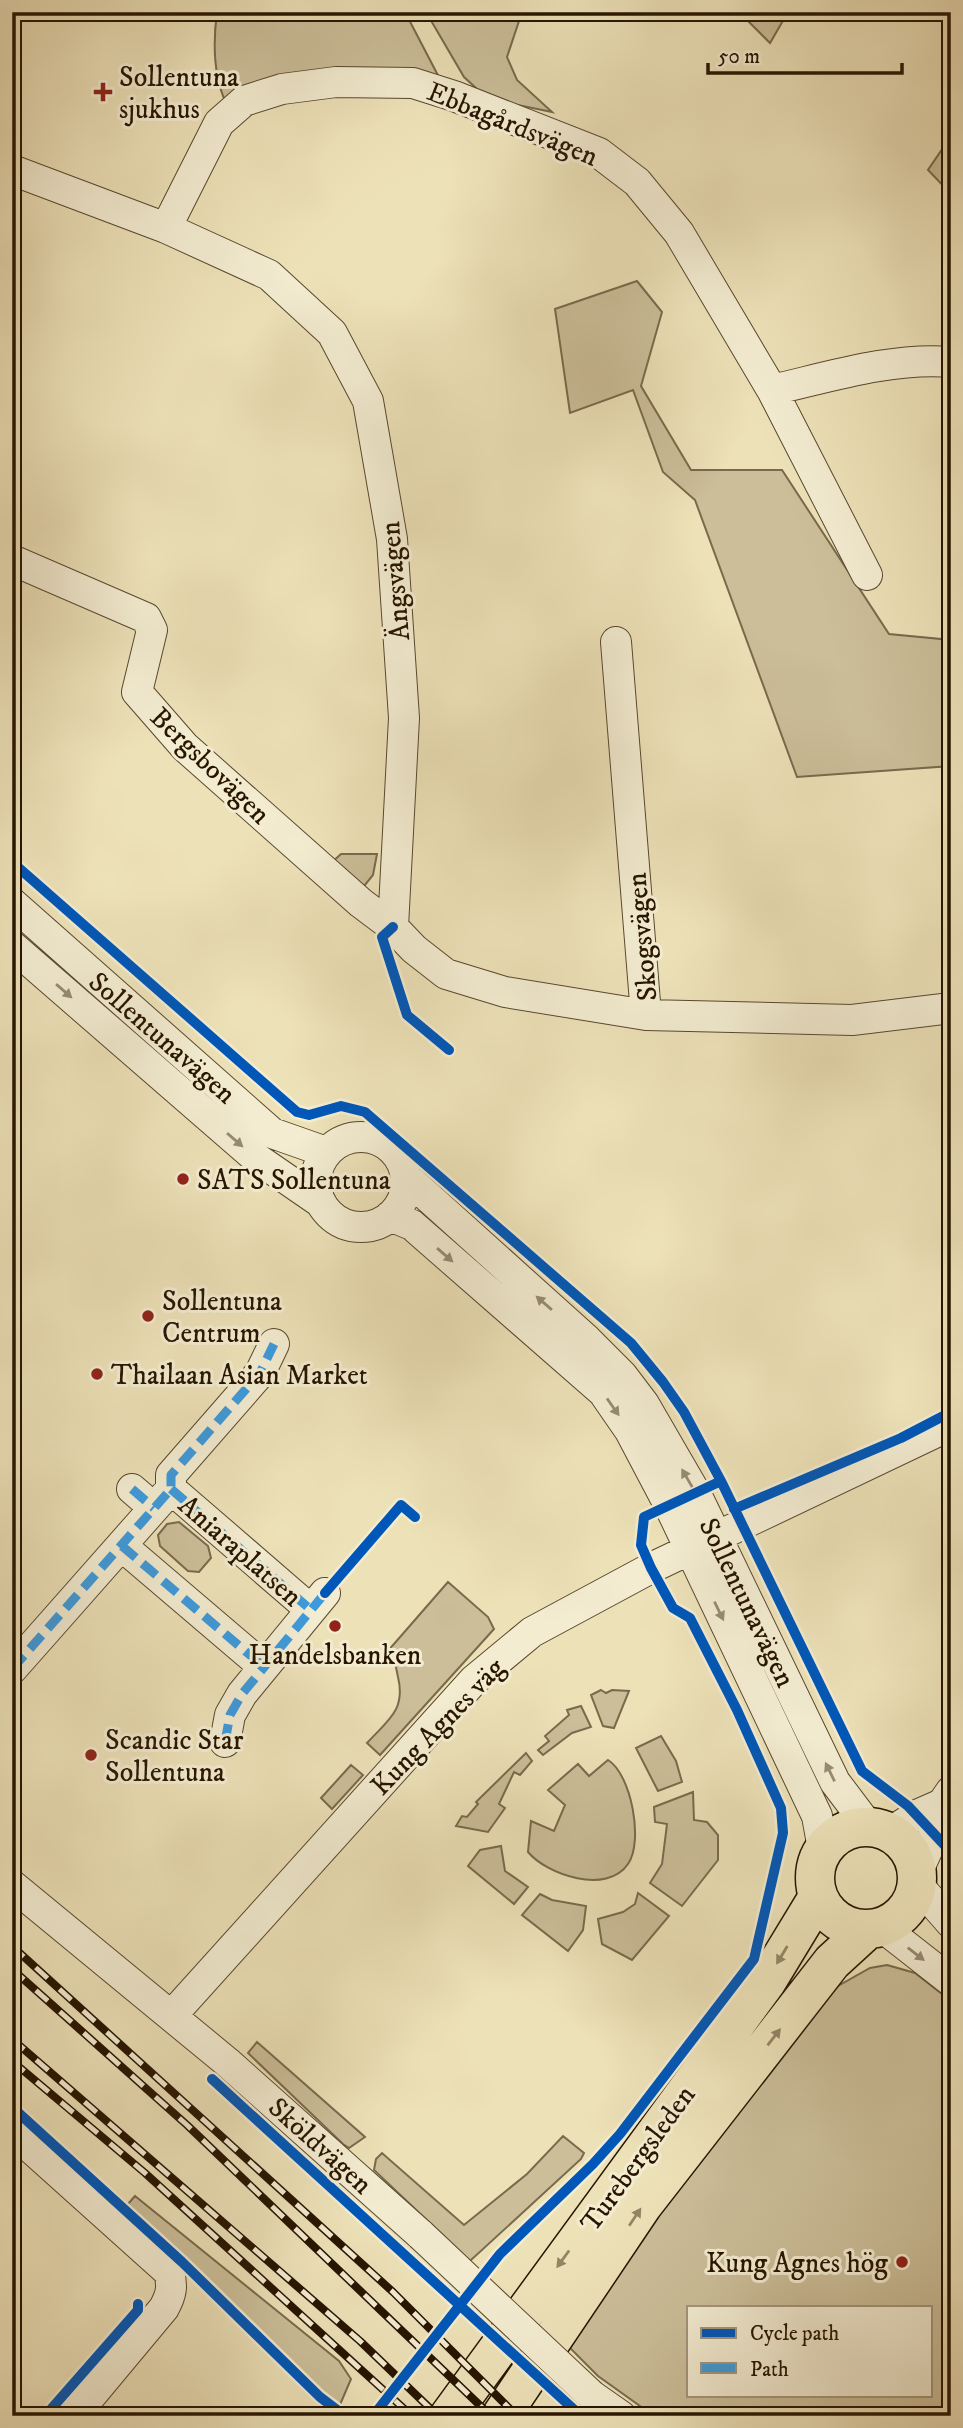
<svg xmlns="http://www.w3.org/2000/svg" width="963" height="2428" viewBox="0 0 963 2428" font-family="'IM FELL DW Pica',serif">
	<rect width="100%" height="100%" fill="#ede1b8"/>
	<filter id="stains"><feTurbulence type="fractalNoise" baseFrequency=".00286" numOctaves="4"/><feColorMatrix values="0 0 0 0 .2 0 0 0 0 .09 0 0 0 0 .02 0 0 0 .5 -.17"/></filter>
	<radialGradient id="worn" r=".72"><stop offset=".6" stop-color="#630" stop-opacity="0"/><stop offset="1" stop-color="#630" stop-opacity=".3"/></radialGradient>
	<path fill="#cbbe99" stroke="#796a4c" stroke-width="2" fill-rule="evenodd" d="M 217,12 L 405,12 L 443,85 L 226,103 C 213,75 213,42 217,12 Z
		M 426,12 L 522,12 L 507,57 L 517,80 L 552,112 L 488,99 L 464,77 Z
		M 739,12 L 788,12 L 770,43 Z
		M 951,136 L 951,194 L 928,170 Z
		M 637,281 L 662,312 L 641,386 L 691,470 L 782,470 L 889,634 L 951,640 L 951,766 L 797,777 L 695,500 L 663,472 L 633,390 L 570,413 L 555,309 Z
		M 341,854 L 377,854 L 373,875 L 360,891 L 330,864 Z
		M 179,1522 L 208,1546 L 211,1558 L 199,1572 L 188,1571 L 160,1546 L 158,1535 L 167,1524 Z
		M 448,1582 L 488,1617 L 494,1629 L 380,1755 L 367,1743 C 388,1720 406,1710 398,1677 C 396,1667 395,1659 387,1652 Z
		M 601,1690 L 606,1693 L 612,1690 L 629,1691 L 614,1728 L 603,1726 L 591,1695 Z
		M 581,1706 L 591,1727 L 572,1733 L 543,1755 L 538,1750 L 549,1741 L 545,1736 L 569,1715 L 567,1710 Z
		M 661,1736 L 676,1761 L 682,1782 L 658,1791 L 636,1748 Z
		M 526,1753 L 532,1761 L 520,1775 L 514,1772 L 499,1804 L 505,1808 L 488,1832 L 456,1826 L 462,1816 L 467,1817 L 478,1804 L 476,1802 Z
		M 608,1760 C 631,1774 644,1841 628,1864 C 607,1895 547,1875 528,1852 L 531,1821 L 554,1831 L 565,1805 L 548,1790 L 578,1764 L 589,1776 Z
		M 351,1765 L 363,1775 L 332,1809 L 321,1798 Z
		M 693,1792 L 694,1820 L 707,1822 L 718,1835 L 718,1860 L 682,1906 L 650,1883 L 662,1864 L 667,1824 L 655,1822 L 654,1807 Z
		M 501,1846 L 505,1871 L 528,1887 L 514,1904 L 468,1866 L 480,1850 Z
		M 638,1893 L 669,1916 L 632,1960 L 602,1944 L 598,1919 L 623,1912 L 635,1904 Z
		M 540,1894 L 552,1900 L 586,1906 L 583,1930 L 568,1951 L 522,1915 Z
		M 887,1965 L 915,1973 L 951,2001 L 951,2416 L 654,2416 L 598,2376 L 565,2343 L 738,2097 L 838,1986 L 870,1968 ZM 688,2307 L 930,2307 L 930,2395 L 688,2395 Z
		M 257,2042 L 365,2137 L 349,2148 L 343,2144 L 248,2053 Z
		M 563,2136 L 584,2153 L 581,2159 L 470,2261 L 374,2170 L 376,2159 L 382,2153 L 464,2225 L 527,2174 Z
		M 135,2196 L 339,2361 L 351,2379 L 339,2407 L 321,2396 L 128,2204 Z"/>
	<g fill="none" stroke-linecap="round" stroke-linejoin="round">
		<g stroke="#58482e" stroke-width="32">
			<path id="minor" d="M 12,170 L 166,228 L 269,275 L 332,333 L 368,401 L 392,539 L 404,718 L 393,927 L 414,949 L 446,974 L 505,992 L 646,1015
				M 166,228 L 219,123 L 244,101 L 282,89 L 336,82 L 413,83 L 454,96 L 599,153 L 637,182 L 679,233 L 772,390 L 867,575
				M 772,390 C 829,377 892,357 951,362
				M 12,560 L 146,618 L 152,630 L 137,692 L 185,747 L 361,903 L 393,927
				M 616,642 L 646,1015 L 852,1020 L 951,1008
				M 12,903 L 272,1133 L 326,1152
				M 12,946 L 256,1158 L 320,1202
				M316 1182a45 45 0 1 1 90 0a45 45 0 1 1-90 0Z
				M 407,1178 L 587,1340 L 622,1375 L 644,1404 L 695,1492 L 835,1782 L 869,1827
				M 390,1216 L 412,1225 L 603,1392 L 630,1431 L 669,1505 L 817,1816 L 823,1849
				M 132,1489 L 154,1508
				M 171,1489 L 311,1610
				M 122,1546 L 264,1667
				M 12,1669 L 171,1489 L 171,1475 L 260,1373 L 274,1344
				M 225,1742 L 230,1715 L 242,1694 L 325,1593
				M 889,1833 L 917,1815 L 942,1804
				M 916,1875 L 935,1833 L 942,1804 L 951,1791
				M 916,1883 L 951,1923
				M 12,1885 L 227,2062 L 421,2235
				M 882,1927 L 951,1981
				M 172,2015 L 474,1680 L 532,1632 L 651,1568 L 951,1425
				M 12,2131 L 169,2272 C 173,2287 171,2295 164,2308 L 74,2416
				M 591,2395 L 621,2416"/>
		</g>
		<g stroke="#271500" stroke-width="41">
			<path id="major" d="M815 1878a51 51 0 1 1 102 0a51 51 0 1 1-102 0Z
				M 449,2416 L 767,1981 L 818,1897
				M 501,2416 L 643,2205 L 832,1962 L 867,1930"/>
		</g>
		<use href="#minor" stroke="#f3ecd1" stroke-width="30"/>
		<use href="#major" stroke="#ede1b8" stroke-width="38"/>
		<g stroke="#271500" stroke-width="8">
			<path id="rail" d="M 12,1946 L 393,2292 L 517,2416
				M 12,1969 L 187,2125 L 491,2416
				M 12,2039 L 360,2341 L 438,2416
				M 12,2061 L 145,2173 L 412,2416"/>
		</g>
		<use href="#rail" stroke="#f3ecd1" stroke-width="5" stroke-dasharray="16" stroke-linecap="butt"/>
		<g stroke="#58482e" stroke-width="32" stroke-linecap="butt">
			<path id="minor-bridge" d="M 421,2235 L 591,2395"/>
		</g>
		<use href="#minor-bridge" stroke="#f3ecd1" stroke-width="30"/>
		<path stroke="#3d9adc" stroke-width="9" stroke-dasharray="18 9" stroke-linecap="butt" d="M 132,1489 L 154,1508
			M 171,1489 L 311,1610
			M 122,1546 L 264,1667
			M 12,1669 L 171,1489 L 171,1475 L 260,1373 L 274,1344
			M 225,1742 L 230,1715 L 242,1694 L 325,1593"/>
		<g stroke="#f3ecd1" stroke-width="15">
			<path id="cycleway" d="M 12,862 L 297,1112 L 309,1115 L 341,1106 L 365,1112 L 631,1343 L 663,1382 L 684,1412 L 721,1481 L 862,1771 L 908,1806 L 951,1852
				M 393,927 L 382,937 L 407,1015 L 449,1050
				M 734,1509 L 901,1438 L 951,1412
				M 325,1593 L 401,1505 L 415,1517
				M 212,2079 L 581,2416
				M 12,2107 L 182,2262 L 320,2397 L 345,2416
				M 45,2416 L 138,2310 L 138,2304
				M 373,2416 L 500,2254 L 593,2164 L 620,2134 L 754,1959 L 783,1833 L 781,1808 L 737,1710 L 690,1618 L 673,1608 L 651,1568 L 641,1545 L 644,1517 L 721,1481"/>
		</g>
		<use href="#cycleway" stroke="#0057b8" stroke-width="10"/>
	</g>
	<defs><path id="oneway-solid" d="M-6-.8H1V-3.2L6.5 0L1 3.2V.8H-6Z" transform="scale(1.75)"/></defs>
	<g fill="#978b73">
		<use href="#oneway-solid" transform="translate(64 991) rotate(41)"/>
		<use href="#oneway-solid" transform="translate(235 1140) rotate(41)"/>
		<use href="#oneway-solid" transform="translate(445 1255) rotate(41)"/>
		<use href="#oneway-solid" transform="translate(544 1303) rotate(-139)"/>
		<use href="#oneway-solid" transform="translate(613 1407) rotate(55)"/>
		<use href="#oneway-solid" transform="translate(687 1478) rotate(-120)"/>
		<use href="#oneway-solid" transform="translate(719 1611) rotate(64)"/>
		<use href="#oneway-solid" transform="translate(830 1772) rotate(-116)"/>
		<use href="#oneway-solid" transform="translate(916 1954) rotate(38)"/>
	</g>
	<g fill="#948565">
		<use href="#oneway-solid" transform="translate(782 1955) rotate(121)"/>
		<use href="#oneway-solid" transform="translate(774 2037) rotate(-52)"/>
		<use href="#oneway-solid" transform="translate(635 2217) rotate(-56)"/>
		<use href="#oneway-solid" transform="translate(563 2259) rotate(126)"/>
	</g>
	<g fill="#8f2418" stroke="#f3ecd1" stroke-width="2.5">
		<path d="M99.5 81.5h7v7h7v7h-7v7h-7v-7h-7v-7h7z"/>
		<circle cx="183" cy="1179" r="7"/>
		<circle cx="148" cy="1316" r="7"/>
		<circle cx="97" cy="1374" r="7"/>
		<circle cx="335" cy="1626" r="7"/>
		<circle cx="91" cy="1755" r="7"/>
		<circle cx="902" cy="2262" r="7"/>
	</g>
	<g text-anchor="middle" stroke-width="6" stroke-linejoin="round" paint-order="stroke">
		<g font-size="28" fill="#271500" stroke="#f3ecd1" text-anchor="start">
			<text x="119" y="86">Sollentuna<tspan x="119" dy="32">sjukhus</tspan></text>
			<text x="197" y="1189">SATS Sollentuna</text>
			<text x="162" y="1310">Sollentuna<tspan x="162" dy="32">Centrum</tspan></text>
			<text x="111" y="1384">Thailaan Asian Market</text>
			<text x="335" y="1664" text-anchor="middle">Handelsbanken</text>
			<text x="105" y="1749">Scandic Star<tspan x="105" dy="32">Sollentuna</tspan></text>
			<text x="888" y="2272" text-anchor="end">Kung Agnes hög</text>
		</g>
		<g font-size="28" fill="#271500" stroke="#f3ecd1">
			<text transform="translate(513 123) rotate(22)" y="10">Ebbagårdsvägen</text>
			<text transform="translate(394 581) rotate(-95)" y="10">Ängsvägen</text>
			<text transform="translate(211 765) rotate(44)" y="10">Bergsbovägen</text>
			<text transform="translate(641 937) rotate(-95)" y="10">Skogsvägen</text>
			<text transform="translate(163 1037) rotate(41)" y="10">Sollentunavägen</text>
			<text transform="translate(241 1550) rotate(41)" y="10">Aniaraplatsen</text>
			<text transform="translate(748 1602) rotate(64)" y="10">Sollentunavägen</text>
			<text transform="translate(437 1726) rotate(-46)" y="10">Kung Agnes väg</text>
			<text transform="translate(321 2145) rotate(42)" y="10">Sköldvägen</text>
			<text transform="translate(637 2158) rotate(-54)" y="10">Turebergsleden</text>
		</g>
	</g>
	<rect width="963" height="2428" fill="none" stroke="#ede1b8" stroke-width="42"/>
	<rect x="14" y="14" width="935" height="2400" fill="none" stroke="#271500" stroke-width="3.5"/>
	<rect x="21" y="21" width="921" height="2386" fill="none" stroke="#271500" stroke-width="2"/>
	<rect x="687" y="2306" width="245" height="91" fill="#f3ecd1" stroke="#a1967d" stroke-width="2"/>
	<rect x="701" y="2328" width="35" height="10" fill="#0057b8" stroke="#a1967d" stroke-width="2"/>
	<text x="750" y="2340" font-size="21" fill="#271500">Cycle path</text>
	<rect x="701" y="2363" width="35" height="10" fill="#3d9adc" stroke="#a1967d" stroke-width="2"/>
	<text x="750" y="2376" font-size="21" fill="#271500">Path</text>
	<path d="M708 63v10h194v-10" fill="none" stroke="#271500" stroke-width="3.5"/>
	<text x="718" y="63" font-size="21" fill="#271500" stroke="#f3ecd1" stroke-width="5" paint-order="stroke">50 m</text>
	<rect width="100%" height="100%" filter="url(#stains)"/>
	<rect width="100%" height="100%" fill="url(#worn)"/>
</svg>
